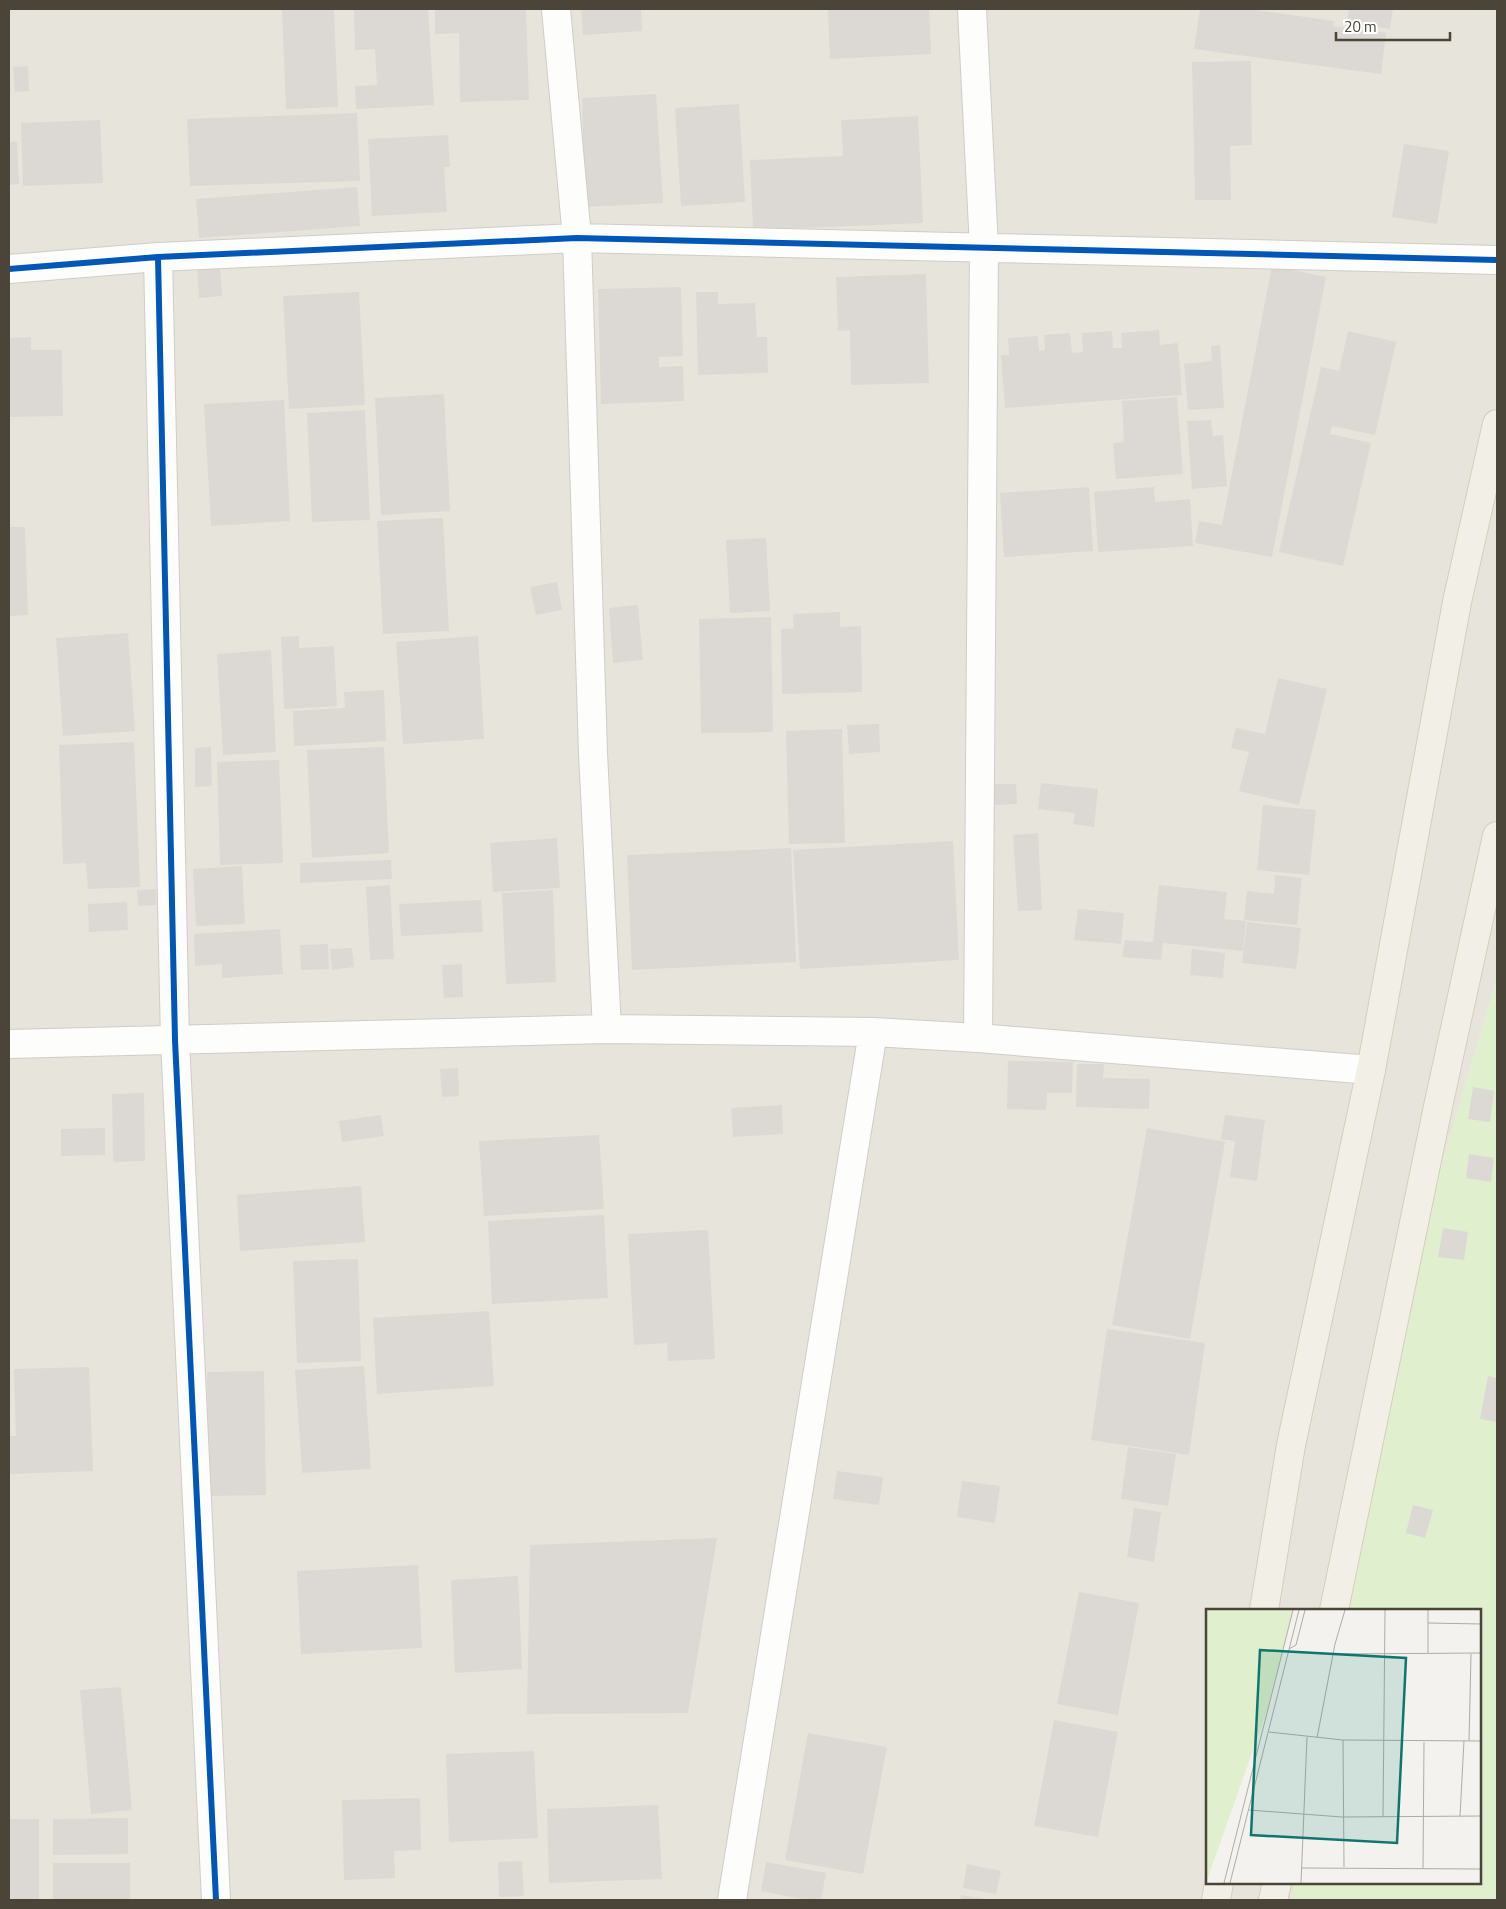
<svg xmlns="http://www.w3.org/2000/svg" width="1506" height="1909" viewBox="0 0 1506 1909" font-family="'Titillium Web',sans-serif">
	<rect width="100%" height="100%" fill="#f3f2ee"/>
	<path fill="#e7e4db" d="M 9,9 L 1497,9 L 1497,978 L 1412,1265 L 1348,1610 L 1207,1610 L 1207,1883 L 1295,1883 L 1291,1900 L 9,1900 Z"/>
	<path fill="#e0efcd" d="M 1497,978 L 1497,1900 L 1291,1900 L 1295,1883 L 1480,1883 L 1480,1610 L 1348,1610 L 1412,1265 Z"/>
	<path fill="#dcd9d4" d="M 282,9 L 334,9 L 338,107 L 286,109 Z
		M 354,9 L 428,9 L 434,105 L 356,109 L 355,86 L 377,85 L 375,49 L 355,50 Z
		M 435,9 L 526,9 L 529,100 L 460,102 L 459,33 L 435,34 Z
		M 581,9 L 641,9 L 642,31 L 583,35 Z
		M 828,9 L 929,9 L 931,54 L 830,59 Z
		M 1200,9 L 1248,9 L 1334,21 L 1333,26 L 1386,33 L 1381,74 L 1194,49 Z
		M 1349,9 L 1393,9 L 1390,29 L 1347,21 Z
		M 1251,61 L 1252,145 L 1230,146 L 1231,200 L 1195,200 L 1192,62 Z
		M 28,66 L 29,91 L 15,92 L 13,67 Z
		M 656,94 L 663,203 L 585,207 L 582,98 Z
		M 739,104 L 745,202 L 681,206 L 675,108 Z
		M 357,113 L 360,181 L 190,186 L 187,119 Z
		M 918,116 L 923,223 L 753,230 L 750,160 L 843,156 L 841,120 Z
		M 100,120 L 103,183 L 23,186 L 21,123 Z
		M 448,135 L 450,167 L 444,167 L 447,212 L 372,216 L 368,139 Z
		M 9,142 L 17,142 L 19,184 L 9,185 Z
		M 1404,144 L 1449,151 L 1437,224 L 1392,217 Z
		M 357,187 L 360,226 L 199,238 L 196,199 Z
		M 220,266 L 222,296 L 199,298 L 197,267 Z
		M 1272,266 L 1326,277 L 1272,557 L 1195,543 L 1199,521 L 1222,525 Z
		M 926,274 L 929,383 L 851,385 L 850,330 L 838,331 L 836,277 Z
		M 681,287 L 683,356 L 659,357 L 659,367 L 683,366 L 684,401 L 601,404 L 598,289 Z
		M 359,292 L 365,405 L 289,409 L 283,296 Z
		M 696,292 L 718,292 L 718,304 L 755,303 L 757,337 L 767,337 L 768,373 L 698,375 Z
		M 1159,330 L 1160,345 L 1178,343 L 1182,395 L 1005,408 L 1001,355 L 1009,355 L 1008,338 L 1038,336 L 1039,351 L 1045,350 L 1044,335 L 1070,333 L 1072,353 L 1083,352 L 1082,333 L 1112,331 L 1113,348 L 1122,348 L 1121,333 Z
		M 1348,331 L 1396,342 L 1375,435 L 1332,426 L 1330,434 L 1371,443 L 1343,566 L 1279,552 L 1321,367 L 1339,371 Z
		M 31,337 L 31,350 L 62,350 L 63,416 L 9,417 L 9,338 Z
		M 1220,345 L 1224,408 L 1188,410 L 1184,364 L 1212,361 L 1211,346 Z
		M 444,394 L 450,511 L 381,515 L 375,398 Z
		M 1177,397 L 1183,474 L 1116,479 L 1113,443 L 1124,442 L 1122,401 Z
		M 284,400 L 290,521 L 211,526 L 204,404 Z
		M 365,410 L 370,520 L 312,522 L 307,413 Z
		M 1211,420 L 1213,436 L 1223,435 L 1227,486 L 1192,489 L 1187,421 Z
		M 1089,487 L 1093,551 L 1004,557 L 1000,493 Z
		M 1154,487 L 1155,502 L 1190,499 L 1193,546 L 1098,552 L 1094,492 Z
		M 443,518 L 449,631 L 383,634 L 377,521 Z
		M 9,527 L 25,527 L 28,615 L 9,616 Z
		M 766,538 L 770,611 L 730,613 L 726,540 Z
		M 557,582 L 562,610 L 536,615 L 530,587 Z
		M 638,605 L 643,660 L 613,663 L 609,608 Z
		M 840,612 L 840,627 L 861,626 L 862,692 L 782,694 L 781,629 L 794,628 L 793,614 Z
		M 771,617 L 773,732 L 701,733 L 699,619 Z
		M 128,633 L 135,731 L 63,736 L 56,638 Z
		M 299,636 L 299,648 L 334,646 L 337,706 L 284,709 L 281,637 Z
		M 478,636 L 484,739 L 403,744 L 396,642 Z
		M 271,650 L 276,752 L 223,755 L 217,654 Z
		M 1278,678 L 1327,689 L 1299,805 L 1239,791 L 1249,752 L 1231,748 L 1236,728 L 1265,734 Z
		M 384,690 L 386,741 L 294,746 L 293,711 L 345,708 L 344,692 Z
		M 879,724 L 880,752 L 849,754 L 847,725 Z
		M 842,729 L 845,843 L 789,844 L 786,731 Z
		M 134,742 L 140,887 L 88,889 L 86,863 L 63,864 L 59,745 Z
		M 211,747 L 212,786 L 195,787 L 195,748 Z
		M 384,747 L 389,853 L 312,858 L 307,750 Z
		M 279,760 L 283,863 L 220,865 L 217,762 Z
		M 1041,783 L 1098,789 L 1094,827 L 1073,824 L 1075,813 L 1038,809 Z
		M 992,784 L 1016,784 L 1017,804 L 993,805 Z
		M 1263,805 L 1316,810 L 1309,875 L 1257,870 Z
		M 1038,833 L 1042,910 L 1018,911 L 1013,835 Z
		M 557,838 L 560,888 L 493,892 L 490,843 Z
		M 953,841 L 959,960 L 800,969 L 793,850 Z
		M 791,848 L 796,962 L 632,970 L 627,855 Z
		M 391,860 L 392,879 L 300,883 L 300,863 Z
		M 242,866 L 245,924 L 196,926 L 193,869 Z
		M 1275,875 L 1302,878 L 1297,925 L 1244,920 L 1247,891 L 1274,894 Z
		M 390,885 L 394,959 L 370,960 L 366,887 Z
		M 1159,885 L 1227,892 L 1224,919 L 1246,921 L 1243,951 L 1163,943 L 1161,960 L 1122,957 L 1125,940 L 1153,942 Z
		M 156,889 L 156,905 L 138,906 L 137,890 Z
		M 553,890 L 556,982 L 506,984 L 502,893 Z
		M 481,900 L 483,932 L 401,936 L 399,904 Z
		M 127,902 L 128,930 L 89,932 L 88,904 Z
		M 1078,909 L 1124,913 L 1121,944 L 1074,940 Z
		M 1247,922 L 1301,928 L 1296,969 L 1242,963 Z
		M 280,929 L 283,974 L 222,978 L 222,964 L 195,966 L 194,934 Z
		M 328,944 L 329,969 L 301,970 L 300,945 Z
		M 352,948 L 354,967 L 332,970 L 330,949 Z
		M 1192,949 L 1225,953 L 1223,978 L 1190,975 Z
		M 462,964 L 463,997 L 444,998 L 442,965 Z
		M 1008,1061 L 1073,1062 L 1072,1093 L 1047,1093 L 1046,1110 L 1007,1109 Z
		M 1077,1064 L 1104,1064 L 1103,1078 L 1150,1079 L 1149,1109 L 1076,1107 Z
		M 458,1068 L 459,1096 L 442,1097 L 440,1069 Z
		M 1473,1087 L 1494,1091 L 1490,1122 L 1468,1119 Z
		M 144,1093 L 145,1161 L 113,1162 L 112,1094 Z
		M 782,1105 L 783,1134 L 733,1137 L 731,1108 Z
		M 381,1115 L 384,1136 L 342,1142 L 339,1121 Z
		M 1225,1115 L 1265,1120 L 1257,1181 L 1230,1177 L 1235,1141 L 1221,1139 Z
		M 105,1128 L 105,1155 L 61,1156 L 61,1129 Z
		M 1147,1128 L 1225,1142 L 1190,1339 L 1112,1325 Z
		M 599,1135 L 604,1209 L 484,1216 L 479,1141 Z
		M 1469,1154 L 1494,1158 L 1491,1182 L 1466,1178 Z
		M 361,1186 L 365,1242 L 240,1251 L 237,1195 Z
		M 604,1215 L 608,1298 L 492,1304 L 488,1221 Z
		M 1443,1228 L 1468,1232 L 1464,1260 L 1438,1257 Z
		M 708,1230 L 715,1359 L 668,1361 L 667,1343 L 634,1345 L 628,1234 Z
		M 358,1259 L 361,1361 L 297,1363 L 293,1261 Z
		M 489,1311 L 494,1386 L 377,1394 L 373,1318 Z
		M 1107,1329 L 1205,1343 L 1189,1455 L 1091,1440 Z
		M 364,1366 L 371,1469 L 302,1473 L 295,1370 Z
		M 89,1367 L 93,1471 L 9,1474 L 9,1436 L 16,1436 L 14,1369 Z
		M 264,1371 L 266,1495 L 209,1496 L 207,1372 Z
		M 1488,1376 L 1497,1378 L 1497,1422 L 1480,1419 Z
		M 1128,1447 L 1176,1454 L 1168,1506 L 1121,1499 Z
		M 837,1471 L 883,1477 L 879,1505 L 833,1499 Z
		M 962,1481 L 1000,1486 L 995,1523 L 957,1517 Z
		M 1413,1505 L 1433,1510 L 1425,1538 L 1406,1533 Z
		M 1134,1508 L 1161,1512 L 1154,1562 L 1127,1557 Z
		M 717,1538 L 688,1713 L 527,1714 L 530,1545 Z
		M 418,1565 L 422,1648 L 301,1654 L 297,1571 Z
		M 518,1576 L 522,1669 L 455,1673 L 451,1580 Z
		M 1079,1592 L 1139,1603 L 1118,1715 L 1057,1704 Z
		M 121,1687 L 132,1810 L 91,1814 L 80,1690 Z
		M 1054,1720 L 1118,1732 L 1098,1837 L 1034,1826 Z
		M 808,1733 L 887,1747 L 863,1874 L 785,1860 Z
		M 534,1751 L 538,1838 L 449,1842 L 446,1754 Z
		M 420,1798 L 421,1850 L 394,1851 L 395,1878 L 344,1880 L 342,1800 Z
		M 658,1805 L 662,1879 L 549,1883 L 547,1809 Z
		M 128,1818 L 128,1854 L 53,1855 L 53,1819 Z
		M 9,1819 L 39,1819 L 39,1900 L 9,1900 Z
		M 522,1861 L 524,1896 L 499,1897 L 498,1862 Z
		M 766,1862 L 826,1873 L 821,1900 L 808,1900 L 761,1891 Z
		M 53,1863 L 130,1863 L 130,1900 L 53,1900 Z
		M 967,1864 L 1001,1871 L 996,1894 L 963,1888 Z
		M 961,1895 L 986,1899 L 986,1900 L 960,1900 Z"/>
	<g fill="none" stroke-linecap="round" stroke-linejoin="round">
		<g stroke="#cfcdc8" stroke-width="30">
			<path id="street" d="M 556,9 L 577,238 L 593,753 L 607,1029
				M 972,9 L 984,248 L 978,1038
				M 158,257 L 175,1040 L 216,1900
				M 9,269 L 158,257 L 577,238 L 1497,260
				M 9,1044 L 607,1029 L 873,1032 L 978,1038 L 1371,1070
				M 732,1900 L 873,1032"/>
		</g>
		<g stroke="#d6ceba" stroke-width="30">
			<path id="primary" d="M 1264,1610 L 1291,1445 L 1371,1070 L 1457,602 L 1497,424
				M 1334,1610 L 1439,1102 L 1497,836
				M 1216,1900 L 1219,1883
				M 1273,1900 L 1277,1883"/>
		</g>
		<use href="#street" stroke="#fdfdfc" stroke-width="28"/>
		<use href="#primary" stroke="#f2efe6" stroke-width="28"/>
		<g stroke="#fff" stroke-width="9">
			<path id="cycleway" d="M 158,257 L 175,1040 L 216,1900
				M 9,269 L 158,257 L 577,238 L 1497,260"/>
		</g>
		<use href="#cycleway" stroke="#0057b8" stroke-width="6"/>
	</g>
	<g transform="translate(1206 1609)">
		<rect width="275" height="275" fill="#f3f2ee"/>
		<path d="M 0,1 L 87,1 L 60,104 L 0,274 Z" fill="#e0efcd"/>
		<path fill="none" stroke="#b0aca5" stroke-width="1" d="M 222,14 L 275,15M 83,40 L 90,36 L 99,1M 222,44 L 222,1M 130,45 L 275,44M 63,123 L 137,131 L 275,132M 111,129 L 129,35 L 139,1M 137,131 L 138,258M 263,132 L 265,45M 43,201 L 136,208 L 275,207M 254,207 L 258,132M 177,208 L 179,1M 96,259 L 275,260M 217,260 L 218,133M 18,274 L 87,1M 24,274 L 93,1M 95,274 L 101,128"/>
		<path fill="#0f766e" fill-opacity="0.15" stroke="#0f766e" stroke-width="2.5" d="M 54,41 L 200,49 L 191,234 L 45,226 Z"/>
		<rect width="275" height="275" fill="none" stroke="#4b4438" stroke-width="2.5"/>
	</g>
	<rect width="1506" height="1909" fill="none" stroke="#4b4438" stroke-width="20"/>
	<path d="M1336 32v8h114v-8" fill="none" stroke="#4b4438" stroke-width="2.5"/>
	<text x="1344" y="32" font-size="15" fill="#4b4438" stroke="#ffffff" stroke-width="4" paint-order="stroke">20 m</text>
</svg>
